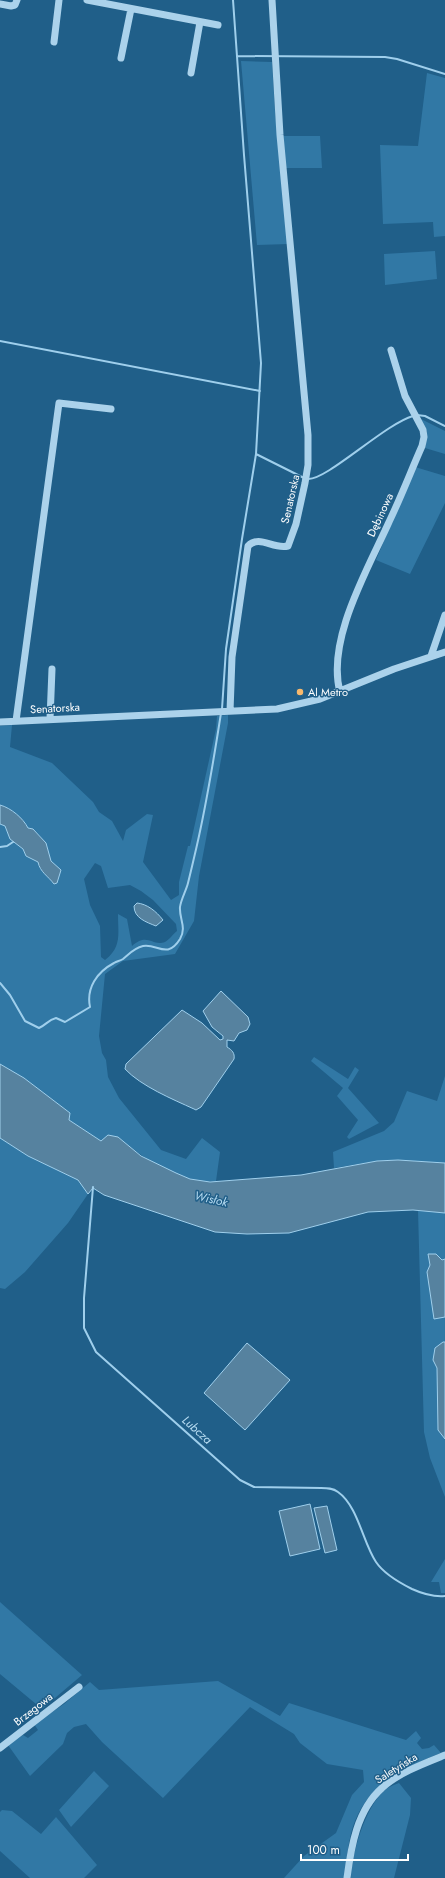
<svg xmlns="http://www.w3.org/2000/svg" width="445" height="1878" viewBox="0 0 445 1878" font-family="Jost,sans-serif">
	<rect width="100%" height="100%" fill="#205f89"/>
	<path fill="#3178a5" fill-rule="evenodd" d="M 241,61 L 272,62 L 275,111 L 288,244 L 257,245 Z
		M 427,73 L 445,78 L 445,236 L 434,237 L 433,222 L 383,224 L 380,145 L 418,146 Z
		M 283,136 L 320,136 L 322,168 L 285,168 Z
		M 435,251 L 437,279 L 385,285 L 384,254 Z
		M 419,418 L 445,431 L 445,454 L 425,448 L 427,432 Z
		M 415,467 L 445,476 L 445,503 L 410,574 L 376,560 Z
		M 228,715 L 228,723 L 199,876 L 194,921 L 175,954 L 123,961 L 105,974 L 99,1036 L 102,1053 L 106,1060 L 108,1077 L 119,1098 L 161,1150 L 186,1159 L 202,1138 L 220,1152 L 216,1181 C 180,1185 144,1159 118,1137 L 101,1141 L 69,1120 L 70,1113 L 24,1078 L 0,1064 L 0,824 L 5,825 L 10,839 L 23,849 L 26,856 L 38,862 C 40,872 48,876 54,884 L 55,866 C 45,855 46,832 28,828 C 23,818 11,808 0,805 L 0,726 L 12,725 L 10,747 L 52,763 L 93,802 L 99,812 L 112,821 L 123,841 L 126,830 L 147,814 L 153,815 L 143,862 L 171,900 L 179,895 L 179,882 L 188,846 L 190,846 L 216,729 L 217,716 ZM 95,863 L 101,866 L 108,888 L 130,885 L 141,891 L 153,900 L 176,924 L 177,931 C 173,934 169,940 165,942 C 152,947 148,932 132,946 L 127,919 L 118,914 C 118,934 122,947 105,960 L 101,957 L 100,926 L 90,905 L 84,879 Z
		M 314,1057 L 348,1079 L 355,1067 L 359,1070 L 348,1088 L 379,1123 L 349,1139 L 347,1137 L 358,1120 L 337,1096 L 343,1088 L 311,1061 Z
		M 445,1076 L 445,1163 L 398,1160 L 377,1161 L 334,1168 L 333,1152 L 384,1131 L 394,1122 L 407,1091 L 437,1101 Z
		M 0,1138 L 28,1156 L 78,1180 L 88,1194 L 68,1223 L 25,1272 L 5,1289 L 0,1288 Z
		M 418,1210 L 445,1213 L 445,1497 L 430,1458 L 424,1432 Z
		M 445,1559 L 445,1593 L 441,1593 L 439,1582 L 431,1582 Z
		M 0,1602 L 82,1675 L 42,1709 L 0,1674 Z
		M 218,1681 L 280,1716 L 289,1703 L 406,1740 L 416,1731 L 421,1738 L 417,1743 L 422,1749 L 429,1748 L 434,1745 L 441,1753 C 406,1767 370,1783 355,1821 C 348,1838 347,1860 344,1878 L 284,1878 L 304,1856 L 336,1833 L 352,1795 L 364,1782 L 363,1770 L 327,1764 L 300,1743 L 294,1734 L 250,1707 L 163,1798 L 102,1742 L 86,1724 L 74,1727 L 67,1733 L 63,1744 L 30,1776 L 8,1745 L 23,1735 L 28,1738 L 38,1730 L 34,1724 L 64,1704 L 90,1682 L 99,1690 Z
		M 94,1771 L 109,1786 L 71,1827 L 59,1810 Z
		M 399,1783 L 411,1798 L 410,1815 L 394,1878 L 351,1878 C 352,1853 365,1807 385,1790 C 388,1787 394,1785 399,1783 Z
		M 2,1810 L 12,1811 L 41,1834 L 56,1817 L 97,1865 L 84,1878 L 30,1878 L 0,1851 L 0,1812 Z"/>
	<path fill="#56829f" stroke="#9fcfec" d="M 0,805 C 11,808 23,818 28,828 L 33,829 L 46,843 L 51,861 L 61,870 L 57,883 L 54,884 C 48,876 40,872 38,862 L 26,856 L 23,849 L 10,839 L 5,826 L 0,824 Z
		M 137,903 C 147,904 156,911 163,920 L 156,926 C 146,922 134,918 134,906 Z
		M 221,991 L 248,1017 L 250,1024 L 247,1030 L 239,1033 L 234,1041 L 227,1040 L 227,1047 C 232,1050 235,1053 234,1059 L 201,1107 L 196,1110 L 194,1109 C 172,1099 141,1086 125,1069 L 126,1064 L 182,1010 L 202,1023 L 220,1040 L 223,1039 L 223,1036 L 212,1027 L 203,1011 Z
		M 0,1064 L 24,1078 L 70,1113 L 69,1120 L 101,1141 L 108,1135 L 118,1137 L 141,1156 L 176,1173 L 190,1179 L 210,1182 L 301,1175 L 377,1161 L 398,1160 L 445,1163 L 445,1213 L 413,1210 L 368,1212 L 289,1233 L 247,1234 L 215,1232 L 104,1195 L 93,1188 L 88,1194 L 78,1180 L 28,1156 L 0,1138 Z
		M 428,1254 L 436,1254 L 442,1260 L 445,1259 L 445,1317 L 434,1319 L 427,1272 L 430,1265 Z
		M 443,1342 L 445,1342 L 445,1439 L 438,1430 L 437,1368 L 433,1360 L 435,1348 Z
		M 247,1343 L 290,1380 L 245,1430 L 204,1393 Z
		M 310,1504 L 320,1549 L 290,1556 L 279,1511 Z
		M 327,1506 L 337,1550 L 325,1553 L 314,1508 Z"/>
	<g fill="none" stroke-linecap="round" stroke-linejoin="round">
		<path stroke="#9fcfec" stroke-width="2" d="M 237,56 L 385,57 L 397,59 L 445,74
			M 0,341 L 260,391
			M 417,415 L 425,416 L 445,426
			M 256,454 L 304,478
			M 308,479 C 327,480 385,424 413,416
			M 222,709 L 226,649 L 242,539 L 256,454 L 261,363 L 244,155 L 233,0
			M 0,847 L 7,846 L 13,842
			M 0,983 L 10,995 L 25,1021 L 39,1028 C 46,1025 48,1020 56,1018 L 65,1022 L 90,1007 C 86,988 97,972 114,963 C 117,961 120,961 123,959 C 129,954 134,948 143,946 C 157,943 167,960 180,939 C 187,927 179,919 180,907 C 181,899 186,891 188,883 C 191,871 194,858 197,845 C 207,801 214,758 221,713
			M 93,1187 L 84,1298 L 84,1328 L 96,1352 L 240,1480 L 254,1487 L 321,1488 C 327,1488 333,1488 338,1492 C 358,1506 363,1543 376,1562 C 384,1574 400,1583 412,1589 C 423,1594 434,1597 445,1596"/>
		<path stroke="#abd2eb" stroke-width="7" d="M 87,0 L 218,25
			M 0,4 L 11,6 L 15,5 L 17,0
			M 54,42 L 59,0
			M 121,58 L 131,9
			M 191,73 L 200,22
			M 431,656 L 445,615
			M 340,692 C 326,640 368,569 389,522 C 401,497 411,471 422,446 L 424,437 L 423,430 L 405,396 L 391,350
			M 230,711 L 232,657 L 248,546 C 260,534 273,550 288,546 L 296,524 L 305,483 L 308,465 L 308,435 L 280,135 L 272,0
			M 50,719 L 52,669
			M 16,721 L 59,403 L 111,409
			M 0,722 L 277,709 L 320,699 L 394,669 L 445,652
			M 0,1748 L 79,1687
			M 347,1878 C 351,1847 357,1810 382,1788 C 398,1773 425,1763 445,1755"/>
	</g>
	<circle fill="#f8b96c" stroke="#205f89" stroke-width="1.5" cx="300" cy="692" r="4"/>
	<g text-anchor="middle" stroke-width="3" stroke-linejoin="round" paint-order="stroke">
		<g font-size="11" fill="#fff" stroke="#205f89">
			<text transform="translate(290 499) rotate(-77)" y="4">Senatorska</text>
			<text transform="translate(380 515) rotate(-65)" y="4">Dębinowa</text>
			<text transform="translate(55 708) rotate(-3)" y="4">Senatorska</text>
			<text transform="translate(33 1709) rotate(-38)" y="4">Brzegowa</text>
			<text transform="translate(396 1768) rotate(-32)" y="4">Saletyńska</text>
		</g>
		<g font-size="11" fill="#fff" stroke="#205f89" text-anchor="start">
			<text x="308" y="696">Al Metro</text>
		</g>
		<g font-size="12" font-style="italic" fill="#b7dcf2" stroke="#205f89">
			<text transform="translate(211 1199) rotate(13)" y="4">Wisłok</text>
			<text transform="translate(197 1430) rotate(42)" y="4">Lubcza</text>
		</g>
	</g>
	<path d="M301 1854v6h107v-6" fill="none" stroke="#ffffff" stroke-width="2"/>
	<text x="307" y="1854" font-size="12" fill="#ffffff" stroke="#205f89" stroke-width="3" paint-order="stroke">100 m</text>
</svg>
